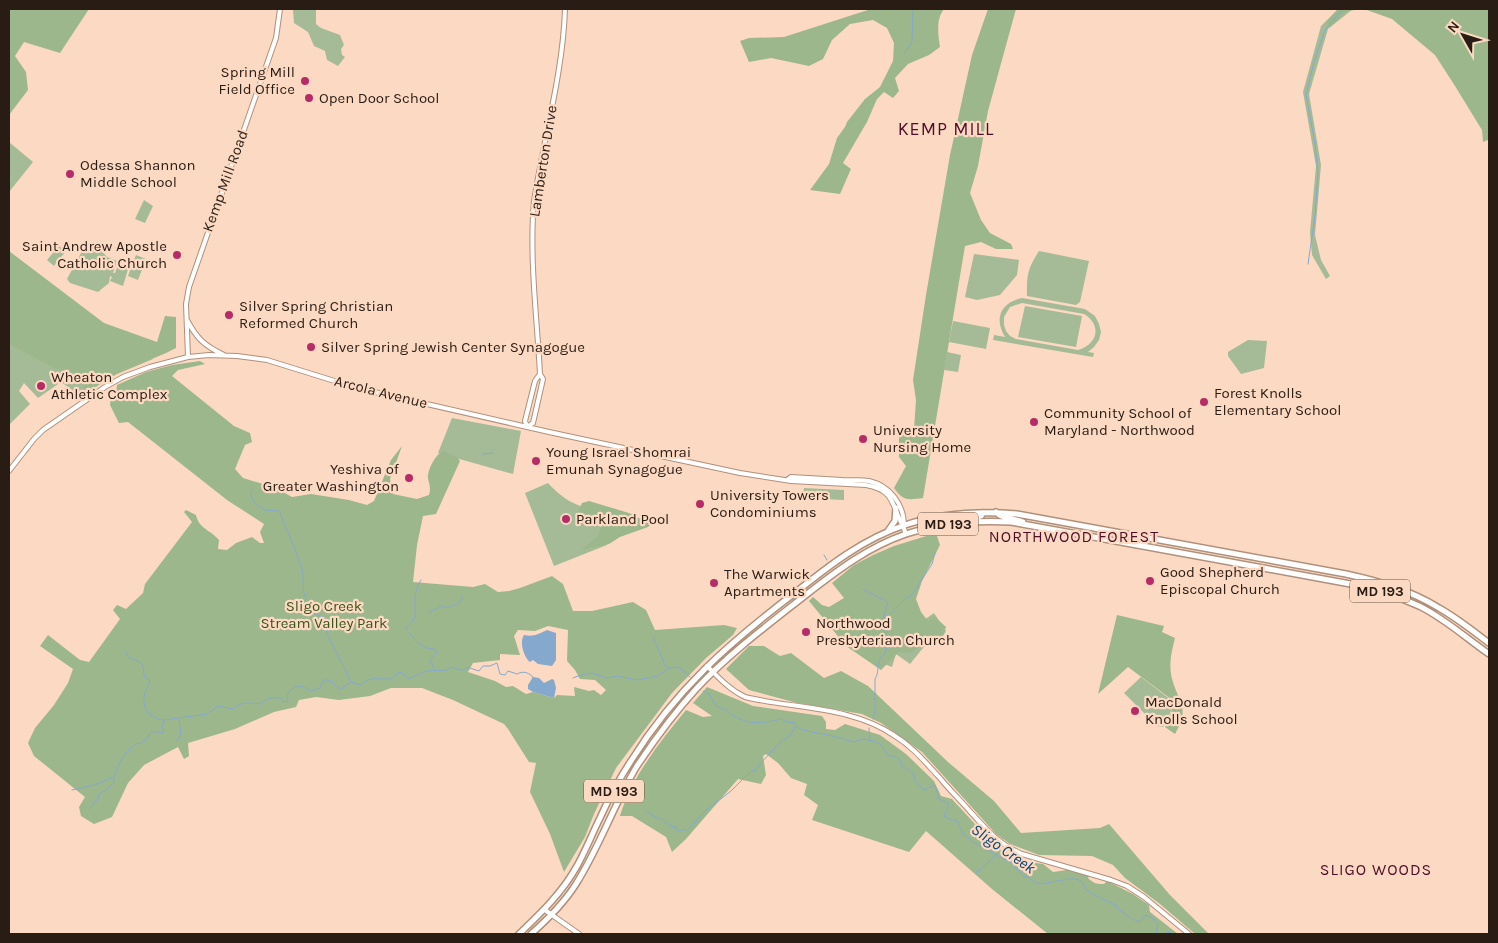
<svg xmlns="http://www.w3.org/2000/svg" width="1498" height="943" viewBox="0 0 1498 943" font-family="Karla,sans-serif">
	<rect width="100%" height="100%" fill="#fcd9c2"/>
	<path fill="#a5bb97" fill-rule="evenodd" d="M 293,9 L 316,9 L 316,24 L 321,28 L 340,35 L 344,45 L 341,49 L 342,55 L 345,57 L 338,66 L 327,60 L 325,51 L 314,46 L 308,32 L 294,23 Z
		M 1338,9 L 1353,9 L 1328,29 L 1309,94 L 1321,165 L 1315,235 L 1321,260 L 1330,276 L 1326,279 L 1312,255 L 1310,232 L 1316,166 L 1303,92 L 1321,26 Z
		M 9,142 L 33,162 L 9,192 Z
		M 144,200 L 153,206 L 145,223 L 135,219 Z
		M 86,244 L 101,250 L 107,257 L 117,261 L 113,273 L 115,273 L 118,265 L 128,269 L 123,286 L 110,281 L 112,277 L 110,276 L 109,283 L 98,292 L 70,283 L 67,279 Z
		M 59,246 L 66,251 L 54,266 L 47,260 Z
		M 1039,251 L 1089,261 L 1080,302 L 1076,305 L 1027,296 C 1027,275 1027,270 1039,251 Z
		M 974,254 L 1019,260 L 1017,275 L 1000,295 L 977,300 L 965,297 Z
		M 136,255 L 146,259 L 138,280 L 128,276 Z
		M 9,256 L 153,359 L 117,374 L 81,396 L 61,382 L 38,398 L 24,383 L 19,391 L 30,404 L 9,425 Z
		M 1022,298 L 1085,309 L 1095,316 L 1099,324 L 1101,332 L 1099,340 L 1094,347 L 1088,352 L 1094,353 L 1093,357 L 993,340 L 994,335 L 1005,337 C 994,319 1000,303 1022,298 ZM 1022,303 L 1084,314 C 1102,325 1098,344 1078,350 L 1016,339 L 1010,336 L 1006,331 L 1004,325 L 1004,317 L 1010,307 Z
		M 1025,306 L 1082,316 L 1076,347 L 1018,337 Z
		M 953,321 L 990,328 L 986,349 L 949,342 Z
		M 1248,340 L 1267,341 L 1264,368 L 1241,374 L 1228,356 L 1228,352 Z
		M 947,352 L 961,355 L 958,372 L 944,370 Z
		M 452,418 L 521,431 L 513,474 L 438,453 Z
		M 548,483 C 563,499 573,505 595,510 L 607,545 L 554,566 L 525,493 Z
		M 804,488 L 844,490 L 844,500 L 803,498 Z
		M 934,613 L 946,631 L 942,638 L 936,636 L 923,648 L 910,664 L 896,654 L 892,667 L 884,664 L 901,636 Z
		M 1141,677 L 1175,703 L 1163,727 L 1157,726 L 1124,693 Z"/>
	<path fill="#9db78c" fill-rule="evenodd" d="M 9,9 L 89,9 L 60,53 L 24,42 L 15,56 L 26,72 L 28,90 L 9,115 Z
		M 871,9 L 944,9 C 936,19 938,34 940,47 L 929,55 L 908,64 L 895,78 L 899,91 L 893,98 L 884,92 L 877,99 L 867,122 L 843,163 L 851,169 L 840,194 L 810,190 L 829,164 L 837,138 L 845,127 L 847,122 L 865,99 L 880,87 L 893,61 L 894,43 L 887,28 L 873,20 L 850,24 L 832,40 L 823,59 L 809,66 L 771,58 L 749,62 L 740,41 L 749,38 L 784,37 Z
		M 988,9 L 1016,9 L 988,111 L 978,166 L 970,193 L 981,220 L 990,233 L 1011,244 L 1013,249 L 996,249 L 981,242 L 965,246 L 923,498 C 908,500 903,501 894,488 L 906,466 L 899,457 L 899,430 L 914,429 L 916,400 L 913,380 L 926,295 L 950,155 L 972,55 Z
		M 1338,9 L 1363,9 L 1347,11 L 1330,27 L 1327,22 Z
		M 1364,9 L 1489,9 L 1489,134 L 1488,140 L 1483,142 L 1482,130 L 1455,86 L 1435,55 L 1392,19 Z
		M 9,251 L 104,323 L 157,342 L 165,316 L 176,317 L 176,348 L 166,353 L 114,375 L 87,392 L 75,374 L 65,370 L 56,369 L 9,344 Z
		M 200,361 L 205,364 L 178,370 L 172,376 L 234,426 L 250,433 L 252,442 L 245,445 L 235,469 L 243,478 L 276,488 L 292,497 L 311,494 L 349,500 L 367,505 L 374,501 L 391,460 L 402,446 L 390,479 L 393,494 L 417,499 L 429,495 C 432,485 427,482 428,475 C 429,467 436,454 443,451 L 457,457 L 460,461 L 436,514 L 423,516 L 417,545 L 413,582 L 473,587 L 485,584 L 498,592 L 509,591 L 520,588 L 552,576 L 563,584 L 573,611 L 592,611 L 633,602 L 646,610 L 655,630 L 724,625 L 737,628 L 733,635 L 706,658 L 672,693 L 616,768 L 594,814 L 585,837 L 564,872 L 550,834 L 530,792 L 536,763 L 529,762 L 508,729 L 504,724 L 453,700 L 422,688 L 391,688 L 370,696 L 339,700 L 316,697 L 299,700 L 296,707 L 274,712 L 235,729 L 188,743 L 189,756 L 184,759 L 178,747 L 144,765 L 128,783 L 112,817 L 94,824 L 81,816 L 79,807 L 85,797 L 34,756 L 28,743 L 35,728 L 54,705 L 68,683 L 73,669 L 40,646 L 48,635 L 80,660 L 89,662 L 120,619 L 113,610 L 117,605 L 126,609 L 143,593 L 145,584 L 192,522 L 184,512 L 186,510 L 196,515 C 199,529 211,530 219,540 L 218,549 L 227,550 L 236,543 L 252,537 L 260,543 L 264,543 L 260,532 L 264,524 L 227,500 L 128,422 L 119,423 L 110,405 L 111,397 L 116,394 L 117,385 L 146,372 L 172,365 ZM 548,626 L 568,630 L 567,661 L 575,670 L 580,679 L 595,680 L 606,690 L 601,695 L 594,690 L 589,691 L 574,687 L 575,696 L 557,695 L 554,698 L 533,692 L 526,694 L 513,686 L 506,687 L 495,681 L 468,672 L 473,663 L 500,660 L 500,654 L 520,655 L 514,636 L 518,630 L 535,631 Z
		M 589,501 L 629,513 L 651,524 L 648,527 L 620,537 L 609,544 L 581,550 L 598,536 L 602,525 L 591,513 L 581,515 L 578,511 L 582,503 Z
		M 936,533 L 940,545 L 922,581 L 916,599 L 921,612 L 928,621 L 934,616 L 946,627 L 942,637 L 930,639 L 911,653 L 899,652 L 881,670 L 846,646 L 809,601 L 813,597 L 822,605 L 829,607 L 844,598 L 832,583 L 854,565 L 873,555 L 894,546 Z
		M 1117,615 L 1164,626 L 1162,632 L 1175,638 C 1172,650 1169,661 1171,674 C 1176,701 1192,705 1175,734 L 1165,727 L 1175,702 L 1128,667 L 1098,694 Z
		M 749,646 L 764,646 L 780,656 L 791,653 L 824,678 L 841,671 L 868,686 L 948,762 L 994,801 L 1021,833 L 1100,828 L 1109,824 L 1170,895 L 1209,934 L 1195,934 L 1160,904 L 1125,878 L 1113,865 L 1092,856 L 1039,855 L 1010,844 L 996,834 L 922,752 L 881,723 L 862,714 L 797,703 L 749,690 L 726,669 Z
		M 707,687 L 753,706 L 822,716 L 826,722 L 826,729 L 835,730 L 845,724 L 880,735 L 906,754 L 934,781 L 941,796 L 952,799 L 997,848 L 1029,862 L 1043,864 L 1053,872 L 1067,870 L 1089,876 L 1088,878 C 1093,883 1096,884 1104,884 L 1107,881 L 1133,894 L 1149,905 L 1150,912 L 1178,934 L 1048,934 L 992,889 L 926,831 L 909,852 L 812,820 L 818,805 L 804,795 L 807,784 L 791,778 L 778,763 L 766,754 L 763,756 L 766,775 L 761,784 L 738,779 L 686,839 L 672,852 L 666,837 L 632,816 L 620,816 C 632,776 660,742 686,710 L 703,717 L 712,716 L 693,703 Z"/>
	<path fill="#85a9cd" d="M 547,630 L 556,633 L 556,660 L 552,666 L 538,664 L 533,660 L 530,662 C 524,657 519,642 524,635 C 534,637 538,634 547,630 Z
		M 533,677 L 539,678 L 544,683 L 552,679 L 554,680 L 556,688 L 554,698 L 533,692 L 528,689 L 528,685 Z"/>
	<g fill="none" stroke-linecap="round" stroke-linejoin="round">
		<path stroke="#85a9cd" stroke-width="1" d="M 880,10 L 883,9
			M 905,52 L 912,42 L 913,9
			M 1308,264 L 1315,216 L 1318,174 L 1315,144 L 1306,95 L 1314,62 L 1325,30 L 1343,9
			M 483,454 L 493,453
			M 252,490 L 251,496 L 255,504 L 265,510 L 279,511 C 287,531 296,549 302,569 C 305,581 300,593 309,602 L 307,607 L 313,613 L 326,619 L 327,634 L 342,663
			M 824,555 L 827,560
			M 862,589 L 888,602 L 881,626 C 888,631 889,645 885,653 C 884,655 880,658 880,659 C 877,666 879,673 875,679 L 875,711 L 873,719
			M 429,612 L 443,606 L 447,608 L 459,603 L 463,596
			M 885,617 C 896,612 901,599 912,595 L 932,564 L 935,553
			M 407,630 L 406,628 L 415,618 C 416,603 412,593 421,580
			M 409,633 C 416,641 422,650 435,649 L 437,652 L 430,660 L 434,669
			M 653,637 L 665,665 L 668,667
			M 126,651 L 128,657 C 140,662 144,661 144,676 L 150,681 C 148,686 145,692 144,697 C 142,710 152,719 164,720
			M 343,665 L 351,682
			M 573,678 L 578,676 L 592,673 L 607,678 L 617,676 L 637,680 L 658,676 L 669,668 L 675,667 L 680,668 L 690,677
			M 696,683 L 696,684
			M 703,691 L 709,694 L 717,707 C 726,709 727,711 734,716 C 751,726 763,723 781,719 L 787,722 L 795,723 L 796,726 L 802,730 L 833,736 L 854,742 L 863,739 L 873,741 L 880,744 L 889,756 L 894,756 L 900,760 L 901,765 L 914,774 C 914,781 918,785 924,790 L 934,785 L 936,788 L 939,799 L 948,803 L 948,808 L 944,816 L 951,820 L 957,820 L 963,834 L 973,842 L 1013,864 L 1023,876 C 1030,876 1033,883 1040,884 L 1068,879 L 1077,879 L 1083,883 L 1086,890 L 1102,899 L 1114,904 L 1121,911 L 1132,919 L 1140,922 L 1146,915 L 1149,916 L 1158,923 L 1156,934
			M 869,728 L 870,739
			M 177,741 L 181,734 L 179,719
			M 72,790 L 94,785 L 114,777 C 117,766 125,751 135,745 C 139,742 139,745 143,742 C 152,735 147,729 162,733 L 164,730 L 162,727 L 164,720 L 207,714 L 218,706 L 232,709 C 243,701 248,703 261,704 C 266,698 272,697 280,698 L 283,702 L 288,701 L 287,695 C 296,684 299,684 312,691 L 320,688 L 324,680 L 330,680 L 335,685 L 341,689 L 351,682 L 361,685 C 362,684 367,680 368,680 C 380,675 389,685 399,672 L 403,673 L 408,679 L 426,671 L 447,670 L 451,667 L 461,670 L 465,670 L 467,667 L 479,671 L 483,666 L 490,666 L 497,663 L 500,674 L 505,675 L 508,671 L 517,674 C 523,671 527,672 532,676 L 533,678
			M 89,809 L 98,799 L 99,794 L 108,789 L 114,782 L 114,778
			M 647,812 L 657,818 L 661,818 L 670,826 L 676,827 L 678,831 L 686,829 L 687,831 L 704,812 L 731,791 L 751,771 L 756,770 L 762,762 L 782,740 L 789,737 L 796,726
			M 976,873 L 996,855
			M 1165,934 L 1168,932 L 1171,933 L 1171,934"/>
		<g stroke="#b0907b" stroke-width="6">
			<path id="minor" d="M 187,320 C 197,339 205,346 224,355
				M 188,357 L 186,304 L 189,287 L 276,38 L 280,9
				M 540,374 L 535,381 L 525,421 L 527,427 L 533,423 L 543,379 L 540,374 C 537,317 529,258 534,201 C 544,137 563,73 565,9
				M 9,471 L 34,439 L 43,430 L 105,387 L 123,377 L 150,367 L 188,357 L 209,355 L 237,356 L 267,360 L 357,388 L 549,432 L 740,473 L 791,481 L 866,485 C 887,489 891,496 898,516 C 901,522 904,528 906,534
				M 787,480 L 791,477 C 808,478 825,479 842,480 C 850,480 860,480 869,481 C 890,486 904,504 904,526
				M 707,666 C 719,678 730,690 745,697 C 795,709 852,706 895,736 C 913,747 925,762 939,777 C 948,788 958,798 967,808 C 984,827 999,845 1022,854 L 1111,880 L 1127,886 L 1144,897 L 1189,934
				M 545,910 L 579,934"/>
		</g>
		<g stroke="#b0907b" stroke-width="8">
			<path id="major" d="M 996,512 C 1002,519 1014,518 1023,522
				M 941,525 L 946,520 L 978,517 L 981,516 L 983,513
				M 888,531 L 895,521 L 896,508
				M 519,934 C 541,913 562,893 577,866 C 586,850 592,834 600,818 C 609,798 619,779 631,761 C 676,689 729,643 796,592 C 830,565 863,539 905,525 C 942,513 979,511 1017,514 L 1346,574 C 1378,581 1410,590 1439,608 C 1457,618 1473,631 1489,643
				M 531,934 C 548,919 564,903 576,884 C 600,846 614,804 637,766 C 655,739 675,712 697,688 C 730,653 769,624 807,594 C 838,570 868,547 906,534 C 940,523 976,520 1011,522 L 1356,585 C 1377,590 1399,597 1419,606 C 1444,618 1466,638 1489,654"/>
		</g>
		<use href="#minor" stroke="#fff" stroke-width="4"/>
		<use href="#major" stroke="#fff" stroke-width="5"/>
	</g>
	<g fill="#b72c66" stroke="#fcd9c2" stroke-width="2">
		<circle cx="305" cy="81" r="5"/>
		<circle cx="309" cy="98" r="5"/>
		<circle cx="70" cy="174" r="5"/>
		<circle cx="177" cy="255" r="5"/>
		<circle cx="229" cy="315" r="5"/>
		<circle cx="311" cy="347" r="5"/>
		<circle cx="41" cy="386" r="5"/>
		<circle cx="1204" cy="402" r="5"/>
		<circle cx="1034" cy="422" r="5"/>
		<circle cx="863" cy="439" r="5"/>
		<circle cx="536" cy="461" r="5"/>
		<circle cx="409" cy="478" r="5"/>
		<circle cx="700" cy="504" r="5"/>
		<circle cx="566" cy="519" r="5"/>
		<circle cx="1150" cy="581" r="5"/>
		<circle cx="714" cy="583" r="5"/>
		<circle cx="806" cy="632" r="5"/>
		<circle cx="1135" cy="711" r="5"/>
	</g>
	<g text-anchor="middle" stroke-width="4.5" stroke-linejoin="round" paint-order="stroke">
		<g fill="#fcd9c2" stroke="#685548" stroke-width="1">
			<rect x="918" y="512.5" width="60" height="23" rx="4"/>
			<rect x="1350" y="579.5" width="60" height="23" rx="4"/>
			<rect x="584" y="779.5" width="60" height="23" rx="4"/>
		</g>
		<g font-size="14" font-weight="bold" fill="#291c14">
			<text x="948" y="529">MD 193</text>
			<text x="1380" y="596">MD 193</text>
			<text x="614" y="796">MD 193</text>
		</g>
		<g font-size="15" fill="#291c14" stroke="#fcd9c2" text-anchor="start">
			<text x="295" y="77" text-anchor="end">Spring Mill<tspan x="295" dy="17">Field Office</tspan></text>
			<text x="319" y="103">Open Door School</text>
			<text x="80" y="170">Odessa Shannon<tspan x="80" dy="17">Middle School</tspan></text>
			<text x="167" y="251" text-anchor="end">Saint Andrew Apostle<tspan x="167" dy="17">Catholic Church</tspan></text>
			<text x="239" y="311">Silver Spring Christian<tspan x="239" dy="17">Reformed Church</tspan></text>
			<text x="321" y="352">Silver Spring Jewish Center Synagogue</text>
			<text x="51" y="382">Wheaton<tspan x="51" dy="17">Athletic Complex</tspan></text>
			<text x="1214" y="398">Forest Knolls<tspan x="1214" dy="17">Elementary School</tspan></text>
			<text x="1044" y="418">Community School of<tspan x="1044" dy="17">Maryland - Northwood</tspan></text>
			<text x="873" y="435">University<tspan x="873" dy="17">Nursing Home</tspan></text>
			<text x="546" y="457">Young Israel Shomrai<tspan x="546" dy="17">Emunah Synagogue</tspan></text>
			<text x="399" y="474" text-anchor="end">Yeshiva of<tspan x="399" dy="17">Greater Washington</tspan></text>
			<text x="710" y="500">University Towers<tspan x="710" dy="17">Condominiums</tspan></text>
			<text x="576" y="524">Parkland Pool</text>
			<text x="1160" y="577">Good Shepherd<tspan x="1160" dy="17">Episcopal Church</tspan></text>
			<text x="724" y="579">The Warwick<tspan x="724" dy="17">Apartments</tspan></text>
			<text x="816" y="628">Northwood<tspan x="816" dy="17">Presbyterian Church</tspan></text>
			<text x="1145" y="707">MacDonald<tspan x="1145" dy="17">Knolls School</tspan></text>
		</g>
		<g font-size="15" fill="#291c14" stroke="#fcd9c2">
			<text transform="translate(543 161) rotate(-81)" y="5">Lamberton Drive</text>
			<text transform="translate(225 181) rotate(-70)" y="5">Kemp Mill Road</text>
			<text transform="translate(381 392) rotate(14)" y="5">Arcola Avenue</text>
		</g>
		<g font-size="15" fill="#345418" stroke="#fcd9c2">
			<text x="324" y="611">Sligo Creek<tspan x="324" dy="17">Stream Valley Park</tspan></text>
		</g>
		<g font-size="16" letter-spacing="1" fill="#510e2a" stroke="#fcd9c2">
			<text x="1074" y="542">NORTHWOOD FOREST</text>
			<text x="1376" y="875">SLIGO WOODS</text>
		</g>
		<g font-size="16" font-style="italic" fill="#0b4271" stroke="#fcd9c2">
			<text transform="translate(1004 848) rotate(35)" y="6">Sligo Creek</text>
		</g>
		<g font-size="18" letter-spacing="1" fill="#510e2a" stroke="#fcd9c2">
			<text x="946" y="135">KEMP MILL</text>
		</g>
	</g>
	<rect width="1498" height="943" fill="none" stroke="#291c14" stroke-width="20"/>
	<g transform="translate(1463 35) rotate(309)" stroke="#fcd9c2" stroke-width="4" paint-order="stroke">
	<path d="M0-4L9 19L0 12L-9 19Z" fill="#291c14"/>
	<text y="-8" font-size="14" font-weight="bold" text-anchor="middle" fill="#291c14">N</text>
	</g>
</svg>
